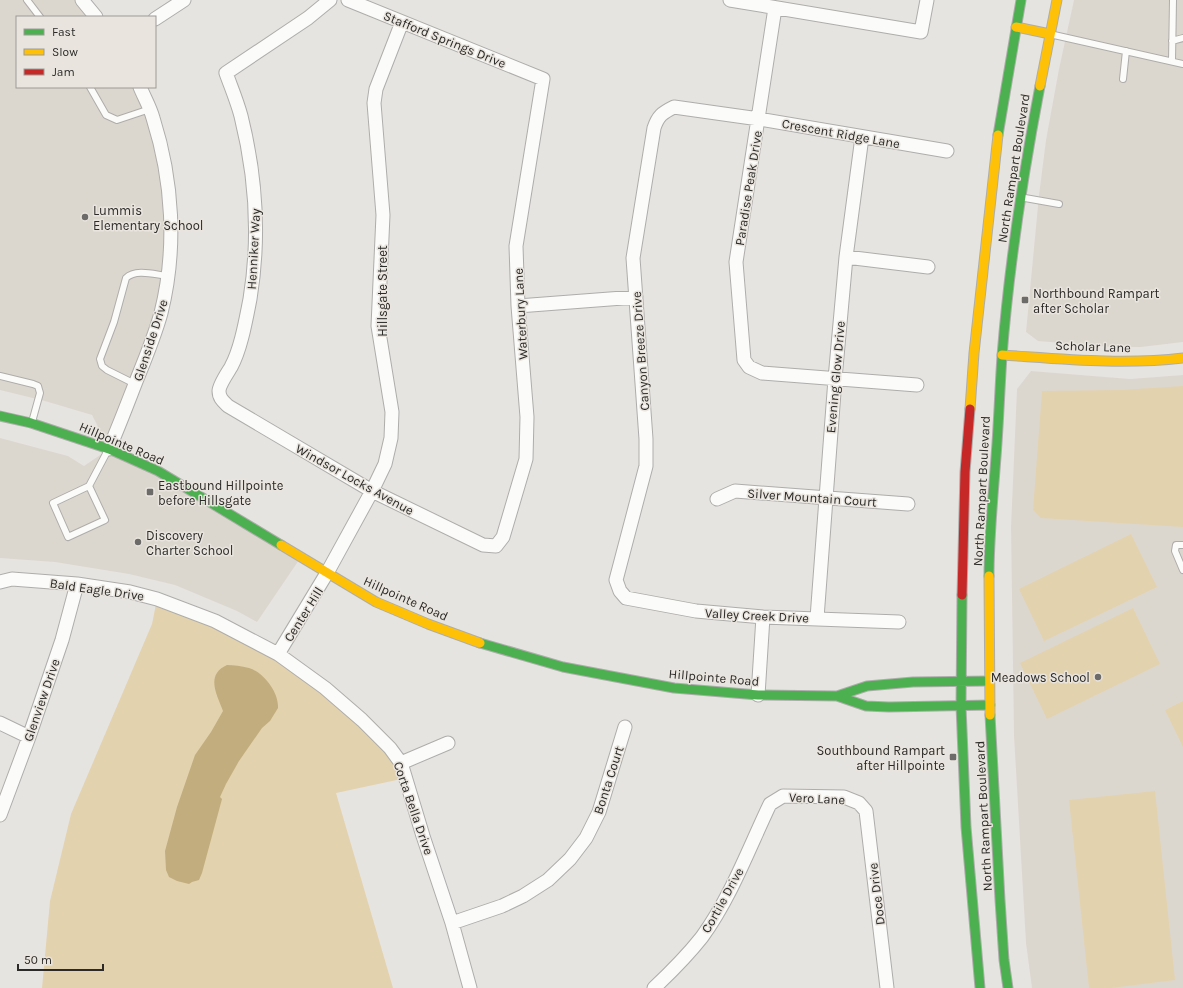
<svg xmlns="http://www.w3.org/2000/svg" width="1183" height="988" viewBox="0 0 1183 988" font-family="Karla,sans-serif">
	<rect width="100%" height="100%" fill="#e6e4e1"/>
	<path fill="#dcd7ce" d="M 0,0 L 82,0 L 96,17 L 17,17 L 17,87 L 140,87 L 164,156 L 168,279 L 109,449 L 301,557 L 257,622 L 237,611 L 175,585 L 129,574 L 55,562 L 0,558 L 0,438 L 68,456 L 84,466 L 109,449 L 92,415 L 45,401 L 0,390 Z
		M 1074,0 L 1183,0 L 1183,342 L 1141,347 L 1111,347 L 1038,341 L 1026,332 L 1039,195 L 1046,140 L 1059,69 Z
		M 1031,371 L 1130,379 L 1183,375 L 1183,988 L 1032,988 L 1026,943 L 1014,736 L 1011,527 L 1017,389 Z"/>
	<path fill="#e3d2ae" d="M 1183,386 L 1183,527 L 1041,518 L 1033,510 L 1042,391 L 1121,390 Z
		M 1131,534 L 1157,587 L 1044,641 L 1019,589 Z
		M 157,599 L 278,654 L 362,720 L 406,778 L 336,793 L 393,988 L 42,988 L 50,901 L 71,814 L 152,624 Z
		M 1133,608 L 1160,664 L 1047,719 L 1020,663 Z
		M 1183,701 L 1183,747 L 1165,710 Z
		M 1155,791 L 1175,980 L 1111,988 L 1089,988 L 1069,800 Z"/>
	<path fill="#c2ad7e" d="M 227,665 C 234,665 241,666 249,668 C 263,672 279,692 278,708 L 270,721 L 262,728 L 239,761 L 226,784 L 220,797 L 222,799 L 202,873 L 199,880 L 192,882 L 189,884 L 177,881 L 169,877 L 166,870 L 165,851 L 177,807 L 195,755 L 211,732 L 223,711 C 217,695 205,675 227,665 Z"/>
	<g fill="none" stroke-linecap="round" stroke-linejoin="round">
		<g stroke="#aeadab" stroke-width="8">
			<path id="lane" d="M 27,0 L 40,17
				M 1054,35 L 1183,64
				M 1172,41 L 1183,38
				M 1172,61 L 1173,0
				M 1123,79 L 1126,51
				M 90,87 L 106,115 L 117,120 L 150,109
				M 1025,198 L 1059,204
				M 0,376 L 33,384 L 38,386 L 40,393 L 32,422
				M 135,384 L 107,370 L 102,366 L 100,359 L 114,322 L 126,278 C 136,268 156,275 168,276
				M 89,486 L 105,520 L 68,537 L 53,503 L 89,486 L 108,450
				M 1183,545 L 1176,545 L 1175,551 L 1183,570"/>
		</g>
		<g stroke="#aeadab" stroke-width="15">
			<path id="street" d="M 82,0 L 96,17
				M 330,0 L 308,18 L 226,73 C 231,87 237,101 241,116 C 256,176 260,238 250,299 C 246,319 241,349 231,367 C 228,372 219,385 219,391 C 219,398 223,401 228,406 L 372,491 L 483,545 L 496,546 L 503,537 L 526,459 L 527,417 L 518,306 L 516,246 L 543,79 L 348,0
				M 730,0 L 921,32 L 927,0
				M 775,8 L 736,262 L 744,360 L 749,367 L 762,373 L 917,385
				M 155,19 L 184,0
				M 846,257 L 928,267
				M 518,306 L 636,297
				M 109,449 C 119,426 128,402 137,379 C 146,357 155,335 161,313 C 177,249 173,181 153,118 C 150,107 144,97 140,87
				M 717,499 L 735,491 L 908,504
				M 0,582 L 12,579 L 77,584 L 130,592 L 157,599 L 215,621 L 278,654 L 325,688 L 362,720 L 390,748 L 401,763 L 423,836 L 452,923 L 470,988
				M 817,618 L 835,379 L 846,257 L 862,137
				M 899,622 L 763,617 L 696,611 L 626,598 L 620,591 L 616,580 L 646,466 L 646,439 L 633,258 L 654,128 C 658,116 662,113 674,107 L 759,119 L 947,151
				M 278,654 L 327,573 L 372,491 L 385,464 L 391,438 L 392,412 L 378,326 L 383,215 L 374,103 L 376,89 L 402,22
				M 758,695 L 763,617
				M 0,723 L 29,737
				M 401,763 L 448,743
				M 0,815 L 29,737 L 62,640 L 77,584
				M 452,923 L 502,906 L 523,896 L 548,880 L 570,859 L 586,838 L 599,812 L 625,727
				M 654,988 C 671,972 687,956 702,937 C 731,897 749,848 770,804 L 783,796 L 844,797 L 859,803 L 866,811 L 887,988"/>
		</g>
		<g stroke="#aeadab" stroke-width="11">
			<path id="fast" d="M 998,135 L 1021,0
				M 0,416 L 31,423 L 109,449 L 158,471 L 281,545
				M 989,576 C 989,532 994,488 997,443 C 999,414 1000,385 1002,356 C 1009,266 1023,175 1040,86
				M 962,595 L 961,706 L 966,827 L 980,988
				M 480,643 L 563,667 L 674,688 L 758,695 L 837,696 L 866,706 L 889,707 L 990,705
				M 837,696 L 867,686 L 913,682 L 989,681
				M 990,715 L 1000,900 L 1004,960 L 1008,988"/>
		</g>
		<g stroke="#aeadab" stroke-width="11">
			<path id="slow" d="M 1016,27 L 1050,34
				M 1040,86 L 1057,0
				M 1002,355 C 1063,359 1123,365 1183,358
				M 970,409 L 974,353 L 998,135
				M 281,545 L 376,602 L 428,624 L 480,643
				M 989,576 L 990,715"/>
		</g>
		<g stroke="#aeadab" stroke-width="11">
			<path id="jam" d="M 962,595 L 965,472 L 970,409"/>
		</g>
		<use href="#lane" stroke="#fbfbfa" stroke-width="6"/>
		<use href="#street" stroke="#fbfbfa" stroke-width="13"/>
		<use href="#fast" stroke="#4caf50" stroke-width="9"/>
		<use href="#slow" stroke="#ffc107" stroke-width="9"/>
		<use href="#jam" stroke="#c62828" stroke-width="9"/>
	</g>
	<g fill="#6c6b69" stroke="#e9e5de" stroke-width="1.5">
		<circle cx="85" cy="217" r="4"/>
		<rect x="1021" y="296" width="8" height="8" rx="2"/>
		<rect x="146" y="488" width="8" height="8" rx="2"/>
		<circle cx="138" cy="542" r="4"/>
		<circle cx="1098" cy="677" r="4"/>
		<rect x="949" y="753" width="8" height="8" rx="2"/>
	</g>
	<g text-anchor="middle" stroke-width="3" stroke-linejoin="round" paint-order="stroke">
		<g font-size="13" fill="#2b2a28" stroke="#e9e5de">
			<text transform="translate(445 39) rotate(22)" y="5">Stafford Springs Drive</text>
			<text transform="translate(841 133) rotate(10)" y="5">Crescent Ridge Lane</text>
			<text transform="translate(1013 168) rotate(-81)" y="5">North Rampart Boulevard</text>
			<text transform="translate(748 188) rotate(-81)" y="5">Paradise Peak Drive</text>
			<text transform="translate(253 249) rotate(-87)" y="5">Henniker Way</text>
			<text transform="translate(382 291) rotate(-90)" y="5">Hillsgate Street</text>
			<text transform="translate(520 314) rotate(-93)" y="5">Waterbury Lane</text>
			<text transform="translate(150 340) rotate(-72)" y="5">Glenside Drive</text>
			<text transform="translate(1093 346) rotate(2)" y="5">Scholar Lane</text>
			<text transform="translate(640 351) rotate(-94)" y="5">Canyon Breeze Drive</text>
			<text transform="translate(835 377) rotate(-85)" y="5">Evening Glow Drive</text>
			<text transform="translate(122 443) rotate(23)" y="5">Hillpointe Road</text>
			<text transform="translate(355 479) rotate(29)" y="5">Windsor Locks Avenue</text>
			<text transform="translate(981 491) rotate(-87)" y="5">North Rampart Boulevard</text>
			<text transform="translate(812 497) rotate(4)" y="5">Silver Mountain Court</text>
			<text transform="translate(97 589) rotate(8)" y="5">Bald Eagle Drive</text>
			<text transform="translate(406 598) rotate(24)" y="5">Hillpointe Road</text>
			<text transform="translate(303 614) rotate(-58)" y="5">Center Hill</text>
			<text transform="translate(757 615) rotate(3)" y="5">Valley Creek Drive</text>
			<text transform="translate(714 677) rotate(5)" y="5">Hillpointe Road</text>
			<text transform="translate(41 700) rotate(-71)" y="5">Glenview Drive</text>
			<text transform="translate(608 780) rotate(-72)" y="5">Bonta Court</text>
			<text transform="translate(817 798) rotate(3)" y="5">Vero Lane</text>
			<text transform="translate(414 808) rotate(71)" y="5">Corta Bella Drive</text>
			<text transform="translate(983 816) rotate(-93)" y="5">North Rampart Boulevard</text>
			<text transform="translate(876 894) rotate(-97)" y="5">Doce Drive</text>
			<text transform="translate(722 900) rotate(-61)" y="5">Cortile Drive</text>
		</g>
		<g font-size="13" fill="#2b2a28" stroke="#e9e5de" text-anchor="start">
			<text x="93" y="215">Lummis<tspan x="93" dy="15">Elementary School</tspan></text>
			<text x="1033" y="298">Northbound Rampart<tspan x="1033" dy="15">after Scholar</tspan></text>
			<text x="158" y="490">Eastbound Hillpointe<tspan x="158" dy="15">before Hillsgate</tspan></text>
			<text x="146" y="540">Discovery<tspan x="146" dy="15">Charter School</tspan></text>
			<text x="1090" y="682" text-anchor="end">Meadows School</text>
			<text x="945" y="755" text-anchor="end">Southbound Rampart<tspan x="945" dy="15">after Hillpointe</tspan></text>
		</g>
	</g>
	<rect x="16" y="16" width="140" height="72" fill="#e9e5de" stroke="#9d9a95"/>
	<rect x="24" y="29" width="20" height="6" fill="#4caf50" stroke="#9d9a95"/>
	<text x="52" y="36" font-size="12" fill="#2b2a28">Fast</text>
	<rect x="24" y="49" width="20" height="6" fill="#ffc107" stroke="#9d9a95"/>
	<text x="52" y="56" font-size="12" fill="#2b2a28">Slow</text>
	<rect x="24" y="69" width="20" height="6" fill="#c62828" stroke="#9d9a95"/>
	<text x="52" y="76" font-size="12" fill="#2b2a28">Jam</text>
	<path d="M18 964v6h85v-6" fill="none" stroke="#2b2a28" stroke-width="2"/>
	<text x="24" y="964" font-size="12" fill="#2b2a28" stroke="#e9e5de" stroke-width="3" paint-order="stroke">50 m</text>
</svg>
